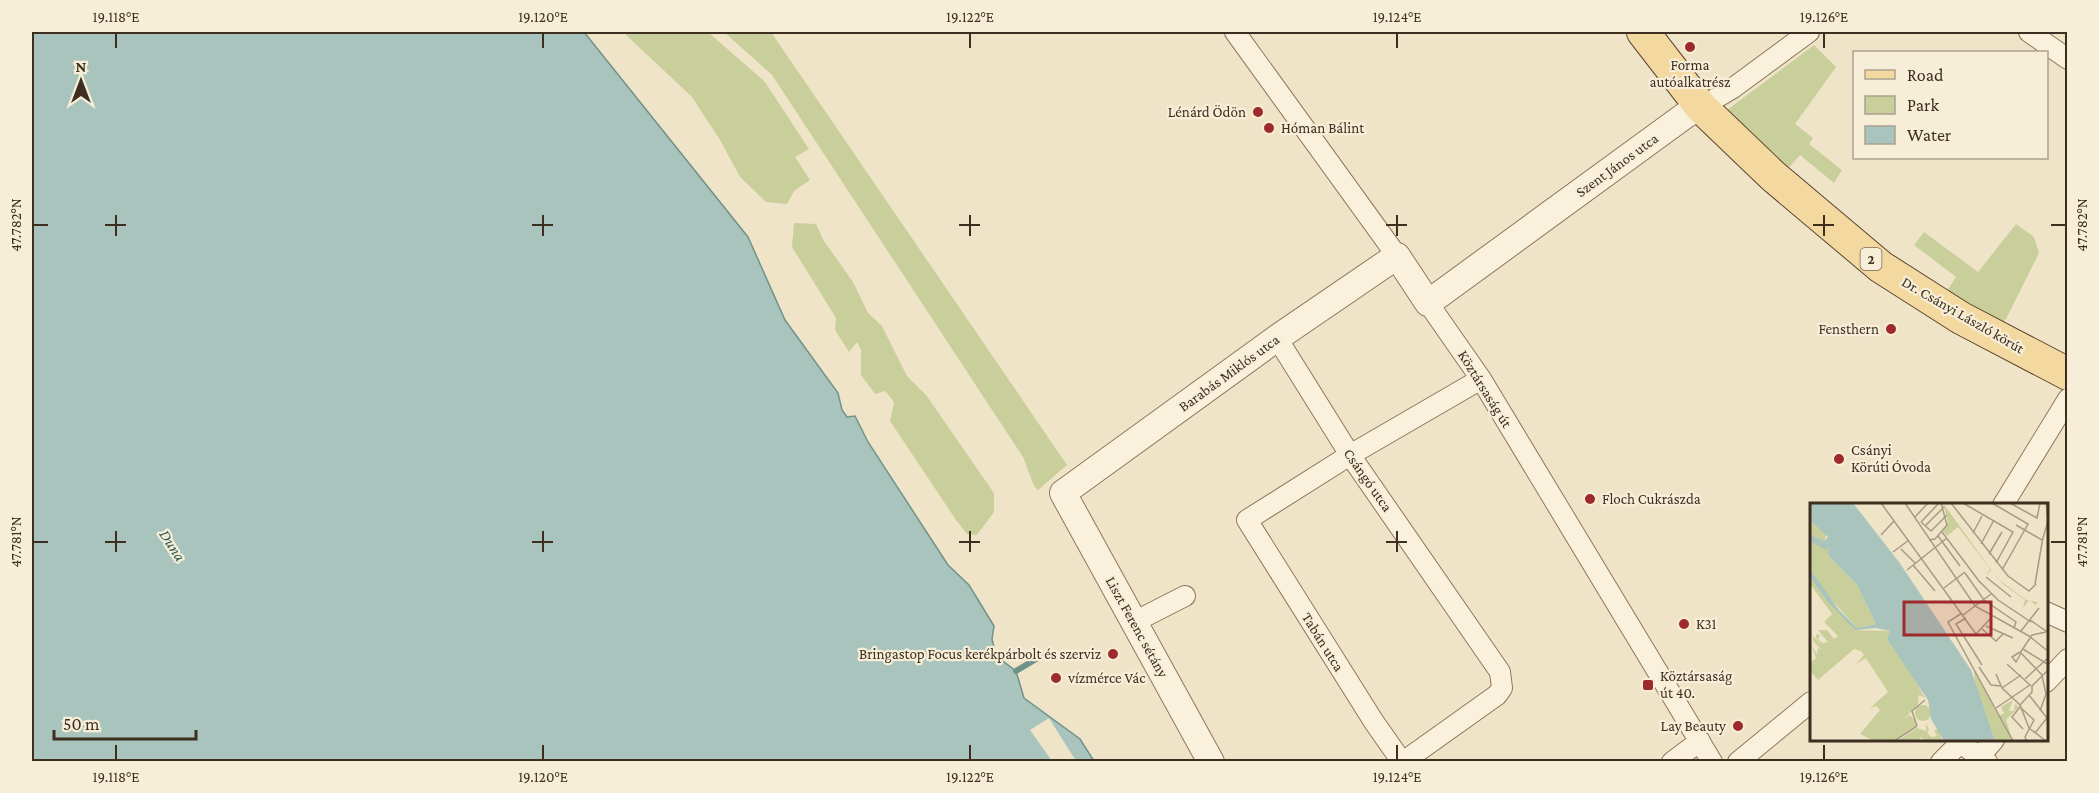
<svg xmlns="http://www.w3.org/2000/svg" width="2099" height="793" viewBox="0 0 2099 793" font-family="'Crimson Pro',serif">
	<rect width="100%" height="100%" fill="#f0e4c8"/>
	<path fill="#c9cf9b" d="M 619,32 L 708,32 L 765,82 L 809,149 L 795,157 L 810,180 L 794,191 L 787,204 L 766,202 L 740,177 L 720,140 L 692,97 L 624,33 Z
		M 724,32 L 771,32 L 1067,465 L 1038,490 L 1034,486 L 1023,457 L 772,75 Z
		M 1814,45 L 1836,67 L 1795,124 L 1813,138 L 1809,144 L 1842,170 L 1834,183 L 1800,155 L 1785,172 L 1723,113 Z
		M 794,223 L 816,224 L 824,241 L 853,282 L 868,313 L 882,326 L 907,376 L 926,395 L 994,493 L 994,512 L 977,535 L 967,534 L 956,520 L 890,421 L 894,402 L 885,391 L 875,394 L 861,375 L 861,350 L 857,342 L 849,352 L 835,330 L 836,318 L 792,247 Z
		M 2016,224 L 2034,237 L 2039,253 L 2002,327 L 1943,297 L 1956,277 L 1914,245 L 1924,232 L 1978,272 Z"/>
	<path fill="#a9c4bc" stroke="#6f938a" stroke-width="1.5" d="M 32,32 L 584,32 L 748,237 L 785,320 L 838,393 L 842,410 L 847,417 L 855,416 L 868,442 L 948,565 L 969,585 L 994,626 L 992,639 L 996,656 L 1016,671 L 1024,698 L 1080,739 L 1094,761 L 32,761 Z"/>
	<path fill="#f0e4c8" d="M 1049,718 L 1064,742 L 1076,761 L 1052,761 L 1030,730 Z"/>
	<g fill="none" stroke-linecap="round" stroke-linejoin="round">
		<path stroke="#6f938a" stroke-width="6" d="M 1016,671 L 1043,655"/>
		<g stroke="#8d765c" stroke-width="22">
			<path id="minor" d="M 1235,32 L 1397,256
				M 2029,32 L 2068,59
				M 1701,107 L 1733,88 L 1809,32
				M 1428,303 L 1481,379 L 1712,762
				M 1277,338 L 1350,455 L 1500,672 L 1502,688 L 1497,695 L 1403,762
				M 2003,505 L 2068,399
				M 2046,612 L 2068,622
				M 1134,622 L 1185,596
				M 2046,682 L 2068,659
				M 1956,740 L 1987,762
				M 1980,756 L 1994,740
				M 1402,762 L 1374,722 L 1247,520 L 1350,455 L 1481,379
				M 1672,762 L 1700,741
				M 1738,762 L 1811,702
				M 1941,762 L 1959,744"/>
		</g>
		<g stroke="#8d765c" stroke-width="28">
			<path id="tertiary" d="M 1211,762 L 1063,493 L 1277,338 L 1397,256 L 1428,303 L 1687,114 L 1701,107"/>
		</g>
		<g stroke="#5b4430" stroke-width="34">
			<path id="primary" d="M 1643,32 L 1701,107 L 1773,176 L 1881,267 L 1961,318 L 2068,374"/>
		</g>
		<use href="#minor" stroke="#faf1dc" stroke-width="20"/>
		<use href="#tertiary" stroke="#faf1dc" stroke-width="26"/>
		<use href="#primary" stroke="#f3d9a0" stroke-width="32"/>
	</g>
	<path fill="none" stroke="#3d2e20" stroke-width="2" d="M 116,33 L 116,48M 543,33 L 543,48M 970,33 L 970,48M 1397,33 L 1397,48M 1824,33 L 1824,48M 116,215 L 116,236M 543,215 L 543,236M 970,215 L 970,236M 1397,215 L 1397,236M 1824,215 L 1824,236M 33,225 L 48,225M 105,225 L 126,225M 532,225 L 553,225M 959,225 L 980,225M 1386,225 L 1407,225M 1813,225 L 1834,225M 2051,225 L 2066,225M 116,531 L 116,552M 543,531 L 543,552M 970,531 L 970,552M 1397,531 L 1397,552M 33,542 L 48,542M 105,542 L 126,542M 532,542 L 553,542M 959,542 L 980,542M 1386,542 L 1407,542M 2051,542 L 2066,542M 116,745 L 116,760M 543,745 L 543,760M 970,745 L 970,760M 1397,745 L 1397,760M 1824,745 L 1824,760"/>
	<g fill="#9e2a2b" stroke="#f7eed8" stroke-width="2">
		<circle cx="1690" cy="47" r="6"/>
		<circle cx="1258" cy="112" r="6"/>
		<circle cx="1269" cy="128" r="6"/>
		<circle cx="1891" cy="329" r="6"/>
		<circle cx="1839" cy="459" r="6"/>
		<circle cx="1590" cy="499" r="6"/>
		<circle cx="1684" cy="624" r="6"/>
		<circle cx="1113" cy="654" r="6"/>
		<circle cx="1056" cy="678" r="6"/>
		<rect x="1642" y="679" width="12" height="12" rx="3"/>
		<circle cx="1738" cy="726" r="6"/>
	</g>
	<g text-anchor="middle" stroke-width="4.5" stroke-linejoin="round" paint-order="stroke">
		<rect fill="#f7eed8" stroke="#756857" stroke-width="1.5" x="1860.5" y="248" width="21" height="22" rx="4.5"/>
		<g font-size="14" font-weight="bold" fill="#3d2e20">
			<text x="1871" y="264">2</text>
		</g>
		<g font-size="15" fill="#3d2e20" stroke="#f7eed8" text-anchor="start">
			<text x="1690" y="70" text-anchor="middle">Forma<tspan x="1690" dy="17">autóalkatrész</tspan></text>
			<text x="1246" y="117" text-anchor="end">Lénárd Ödön</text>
			<text x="1281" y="133">Hóman Bálint</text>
			<text x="1879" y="334" text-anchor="end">Fensthern</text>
			<text x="1851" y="455">Csányi<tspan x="1851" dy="17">Körúti Óvoda</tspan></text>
			<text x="1602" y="504">Floch Cukrászda</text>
			<text x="1696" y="629">K31</text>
			<text x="1101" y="659" text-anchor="end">Bringastop Focus kerékpárbolt és szerviz</text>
			<text x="1660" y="681">Köztársaság<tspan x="1660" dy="17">út 40.</tspan></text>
			<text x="1068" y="683">vízmérce Vác</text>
			<text x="1726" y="731" text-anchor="end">Lay Beauty</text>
		</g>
		<g font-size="15" fill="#3d2e20" stroke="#f7eed8">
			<text transform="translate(1617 165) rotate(-36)" y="5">Szent János utca</text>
			<text transform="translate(1963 315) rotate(30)" y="5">Dr. Csányi László körút</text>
			<text transform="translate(1229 373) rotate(-36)" y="5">Barabás Miklós utca</text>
			<text transform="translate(1485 389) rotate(58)" y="5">Köztársaság út</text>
			<text transform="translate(1368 480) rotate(55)" y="5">Csángó utca</text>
			<text transform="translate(1137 627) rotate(61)" y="5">Liszt Ferenc sétány</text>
			<text transform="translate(1323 642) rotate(58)" y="5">Tabán utca</text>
		</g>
		<g font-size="16" font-style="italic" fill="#2f5d5a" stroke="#f7eed8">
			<text transform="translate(173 545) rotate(57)" y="6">Duna</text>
		</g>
	</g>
	<g transform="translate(1810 503)">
		<rect width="238" height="238" fill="#f0e4c8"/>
		<path d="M 133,0 L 187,75 L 216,97 L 227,99 L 226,102 L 219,97 L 213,105 L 215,97 L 193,81 L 181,67 L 175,74 L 180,66 L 148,24 L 137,33 L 133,28 L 138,19 ZM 0,17 L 17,30 L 14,39 L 0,32 ZM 0,38 L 21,43 L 17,51 L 47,82 L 66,121 L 47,125 L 12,86 L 0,66 ZM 0,74 L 45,127 L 80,128 L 77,136 L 98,164 L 115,195 L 109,192 L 108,201 L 101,210 L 97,207 L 100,210 L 94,216 L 100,212 L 108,221 L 82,238 L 64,238 L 50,231 L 70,207 L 66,203 L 60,205 L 78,189 L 56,155 L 46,161 L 54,152 L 51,148 L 44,146 L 8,177 L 0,168 L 0,160 L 6,155 L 1,142 L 7,151 L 8,145 L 12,147 L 3,138 L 3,133 L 13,144 L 6,135 L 6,131 L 10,132 L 8,136 L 12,140 L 18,139 L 8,127 L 17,127 L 24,136 L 28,133 L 14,119 L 22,111 L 0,81 ZM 164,166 L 189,213 L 194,210 L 191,204 L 203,197 L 199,208 L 204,208 L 205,201 L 209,204 L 196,217 L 203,238 L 185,238 L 165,184 ZM105 210a8 8 0 1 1 16 0a8 8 0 1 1-16 0ZM 116,220 L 119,227 L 117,230 L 122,234 L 127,233 L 124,228 L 129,225 L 132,238 L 115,238 L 111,234 L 109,238 L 87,238 L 107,225 L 116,228 Z" fill="#c9cf9b"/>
		<path d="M 0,0 L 43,0 L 89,59 L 161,167 L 185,238 L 134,238 L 121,216 L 118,197 L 77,136 L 80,128 L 66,125 L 45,127 L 18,99 L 0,74 L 0,66 L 29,107 L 47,125 L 66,121 L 47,82 L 17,51 L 20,44 L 16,47 L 0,38 L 0,32 L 14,38 L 18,34 L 0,17 Z" fill="#a9c4bc"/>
		<path fill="none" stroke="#a9c4bc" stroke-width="3" d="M 118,197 L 139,194 L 160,180 L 162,174"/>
		<path fill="none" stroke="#a89b85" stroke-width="1.5" d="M 71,0 L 166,131 L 181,115M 95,0 L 165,103 L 219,133 L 239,149M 141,0 L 198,73 L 219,88 L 226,81M 153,0 L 203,29 L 186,60M 182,0 L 218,21 L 192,67M 200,0 L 227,15 L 230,0M 105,14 L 118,0M 111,19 L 121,28 L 137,12M 111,19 L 129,0M 206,22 L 232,37M 115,23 L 134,4M 132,29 L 169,78 L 188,97 L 221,119M 163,30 L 172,13M 71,32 L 84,18M 128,33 L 150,63M 233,35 L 238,18 L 236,0M 119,37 L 125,36 L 137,22 L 131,0M 171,41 L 184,17M 91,46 L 105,60M 83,49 L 99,37M 179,51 L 192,29M 103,62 L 125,88M 97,67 L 137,35M 155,70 L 174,97 L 206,119 L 204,125M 176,74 L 201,94M 225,81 L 233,34M 134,85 L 155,69M 152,110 L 138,119 L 203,238M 153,112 L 181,91M 156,115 L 146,121 L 172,162M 220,117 L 239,130M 176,123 L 203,135M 172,126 L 186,138 L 193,131M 211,128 L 229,105M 213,146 L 239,162M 210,149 L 202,154 L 206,159 L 211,150M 210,150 L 222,132 L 236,129M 211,150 L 232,172M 197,161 L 221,183M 169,164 L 181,182 L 191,183M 186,171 L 192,185 L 210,202 L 219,225 L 236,238M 215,176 L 239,154M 222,183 L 239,166M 192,185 L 211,172M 219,192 L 237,215 L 225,230M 210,202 L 222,189 L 222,183M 186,205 L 220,182M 230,208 L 236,191 L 232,173M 107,223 L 102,208 L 115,197M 213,226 L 202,214 L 210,204 L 224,217 L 215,234 L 217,238M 84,238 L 107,223"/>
		<path fill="#9e2a2b" fill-opacity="0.15" stroke="#9e2a2b" stroke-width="3" d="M 94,99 L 181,99 L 181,132 L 94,132 Z"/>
		<rect width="238" height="238" fill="none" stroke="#3d2e20" stroke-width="3"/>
	</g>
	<rect width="2099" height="793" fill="none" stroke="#f7eed8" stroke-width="66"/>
	<rect x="1853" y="51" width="195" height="108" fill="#f7eed8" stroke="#ada18e" stroke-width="1.5"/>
	<rect x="1865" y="70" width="30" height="9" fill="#f3d9a0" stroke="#ada18e" stroke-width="1.5"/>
	<text x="1907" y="81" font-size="18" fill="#3d2e20">Road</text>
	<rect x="1865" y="96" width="30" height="18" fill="#c9cf9b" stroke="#ada18e" stroke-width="1.5"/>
	<text x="1907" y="111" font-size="18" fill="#3d2e20">Park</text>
	<rect x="1865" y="126" width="30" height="18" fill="#a9c4bc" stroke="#ada18e" stroke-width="1.5"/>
	<text x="1907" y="141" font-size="18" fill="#3d2e20">Water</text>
	<g transform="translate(81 81)" stroke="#f7eed8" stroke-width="4.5" paint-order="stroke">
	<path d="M0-4.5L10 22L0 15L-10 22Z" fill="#3d2e20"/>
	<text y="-9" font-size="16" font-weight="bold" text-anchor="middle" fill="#3d2e20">N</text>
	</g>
	<path d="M54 730v9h142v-9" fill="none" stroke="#3d2e20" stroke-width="3"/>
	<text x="63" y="730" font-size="18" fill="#3d2e20" stroke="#f7eed8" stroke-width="4.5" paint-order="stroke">50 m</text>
	<rect x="33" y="33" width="2033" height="727" fill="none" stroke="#3d2e20" stroke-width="2"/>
	<g font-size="15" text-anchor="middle" fill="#3d2e20">
		<text x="116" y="22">19.118°E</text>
		<text x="543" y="22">19.120°E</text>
		<text x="970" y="22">19.122°E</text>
		<text x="1397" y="22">19.124°E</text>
		<text x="1824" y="22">19.126°E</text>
		<text transform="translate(16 225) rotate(-90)" y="5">47.782°N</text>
		<text transform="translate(2082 225) rotate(-90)" y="5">47.782°N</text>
		<text transform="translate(16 542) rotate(-90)" y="5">47.781°N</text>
		<text transform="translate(2082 542) rotate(-90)" y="5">47.781°N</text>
		<text x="116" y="782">19.118°E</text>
		<text x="543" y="782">19.120°E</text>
		<text x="970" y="782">19.122°E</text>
		<text x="1397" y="782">19.124°E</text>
		<text x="1824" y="782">19.126°E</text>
	</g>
</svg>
